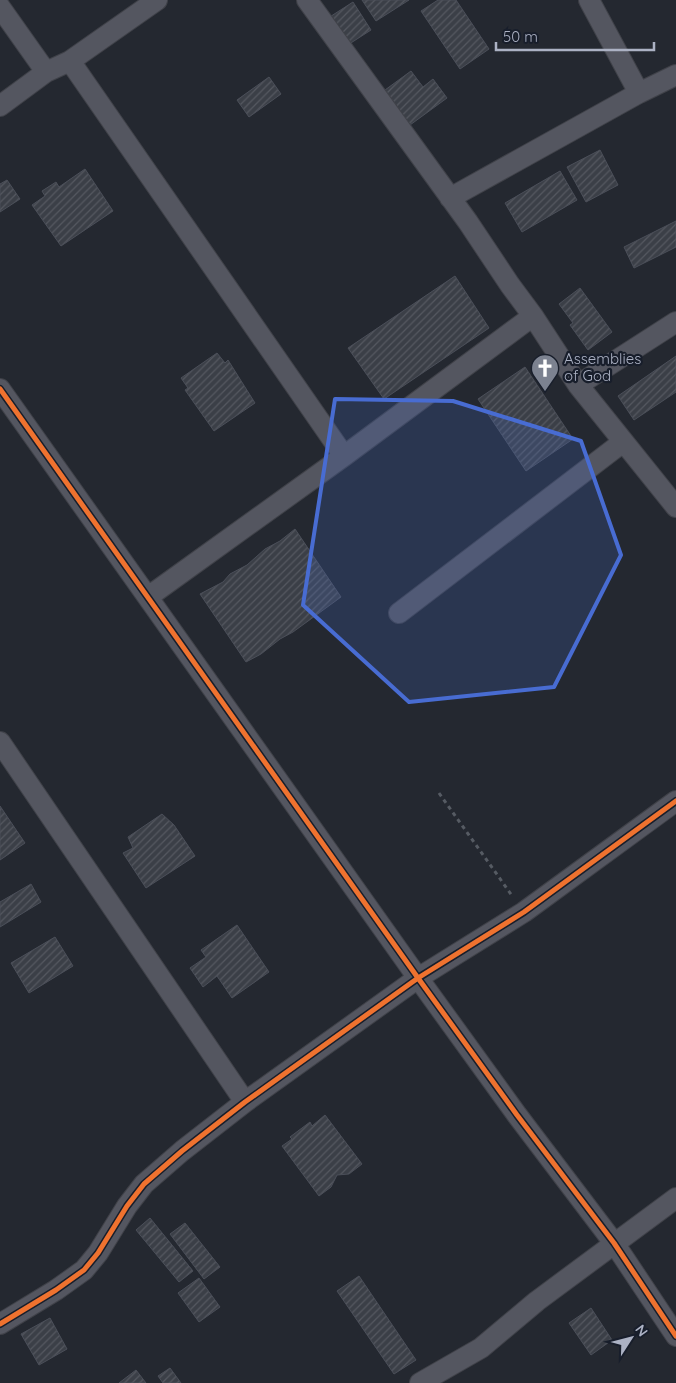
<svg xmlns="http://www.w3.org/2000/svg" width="676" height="1383" viewBox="0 0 676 1383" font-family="Quicksand,sans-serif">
	<defs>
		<pattern id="building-hatch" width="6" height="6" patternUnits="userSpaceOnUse" patternTransform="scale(1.25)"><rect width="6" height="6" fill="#3b3f47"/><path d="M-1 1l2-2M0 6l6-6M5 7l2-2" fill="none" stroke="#555860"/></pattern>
	</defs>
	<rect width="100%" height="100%" fill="#242830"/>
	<path fill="url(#building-hatch)" stroke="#4b4f59" d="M 362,0 L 409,0 L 376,21 Z
		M 438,0 L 456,0 L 489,49 L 460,69 L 421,11 Z
		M 353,2 L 371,30 L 343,48 L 325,20 Z
		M 411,71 L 423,87 L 433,79 L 447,98 L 410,125 L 385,90 Z
		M 269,77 L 281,94 L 249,117 L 237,100 Z
		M 600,150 L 618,185 L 586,202 L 567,167 Z
		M 85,169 L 113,211 L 61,246 L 32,205 L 45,196 L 42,191 L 56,182 L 59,187 Z
		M 560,171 L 577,200 L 522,232 L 505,203 Z
		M 7,180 L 20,199 L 0,212 L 0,184 Z
		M 676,221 L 676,247 L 634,268 L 624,247 Z
		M 455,276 L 489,328 L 384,399 L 348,348 Z
		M 580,288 L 612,332 L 588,350 L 570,325 L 573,323 L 559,304 Z
		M 217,353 L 225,363 L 228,360 L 255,403 L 214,431 L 185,390 L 188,388 L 181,378 Z
		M 676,356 L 676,392 L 634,420 L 618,396 Z
		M 525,367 L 573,439 L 526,471 L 478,399 Z
		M 295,529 L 341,597 L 293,632 L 280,639 L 261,654 L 246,662 L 200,594 L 223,582 L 230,574 L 247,565 L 265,549 L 280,541 Z
		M 0,806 L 25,843 L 0,860 Z
		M 162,814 L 174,825 L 195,856 L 146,888 L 123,853 L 133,848 L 128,837 Z
		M 31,884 L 41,902 L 0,927 L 0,902 Z
		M 237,925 L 269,972 L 232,998 L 217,976 L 203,987 L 190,968 L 206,957 L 201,950 Z
		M 55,937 L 73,966 L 29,993 L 11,963 Z
		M 325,1115 L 362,1164 L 349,1174 L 337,1175 L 331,1187 L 319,1196 L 282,1146 L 292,1139 L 290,1137 L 310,1122 L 312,1126 Z
		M 150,1218 L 193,1271 L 179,1282 L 136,1230 Z
		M 185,1223 L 220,1267 L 204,1279 L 170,1234 Z
		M 359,1276 L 416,1360 L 394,1374 L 337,1291 Z
		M 199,1278 L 220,1307 L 199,1322 L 178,1293 Z
		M 591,1308 L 612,1340 L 591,1355 L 569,1323 Z
		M 50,1318 L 67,1349 L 39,1365 L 21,1334 Z
		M 170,1368 L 181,1383 L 163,1383 L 158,1376 Z
		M 136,1370 L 146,1383 L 119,1383 Z"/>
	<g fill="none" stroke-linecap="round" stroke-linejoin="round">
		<g stroke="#404249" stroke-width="22">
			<path id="street" d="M 307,0 L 468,222 L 510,285 L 533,316 L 578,385 L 676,507
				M 589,0 L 639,93
				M 0,7 L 46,72
				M 70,61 L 344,456
				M 0,106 L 46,72 L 70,61 L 157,0
				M 450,198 L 639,93 L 676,75
				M 578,385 L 676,322
				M 0,389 L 418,978 L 517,1115 L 614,1243 L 676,1336
				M 148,597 L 344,456 L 533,316
				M 399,613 L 623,442
				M 0,742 L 245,1102
				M 0,1324 L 56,1290 L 84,1270 L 98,1253 L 127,1206 L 144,1184 L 182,1151 L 245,1102 L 418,978 L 524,912 L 676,801
				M 420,1383 L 481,1348 L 537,1301 L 676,1198"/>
		</g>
		<path stroke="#565b63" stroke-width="3" stroke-dasharray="4 4" stroke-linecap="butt" d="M 439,793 L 513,897"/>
		<use href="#street" stroke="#545660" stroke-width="20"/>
		<g stroke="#181e2b" stroke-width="8">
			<path id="cycleway" d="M 0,389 L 418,978 L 517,1115 L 614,1243 L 676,1336
				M 0,1324 L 56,1290 L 84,1270 L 98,1253 L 127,1206 L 144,1184 L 182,1151 L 245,1102 L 418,978 L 524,912 L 676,801"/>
		</g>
		<use href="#cycleway" stroke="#ef722f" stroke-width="5"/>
	</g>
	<path fill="#486cd2" fill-opacity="0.2" stroke="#486cd2" stroke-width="4" stroke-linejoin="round" d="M 335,399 L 453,401 L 581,441 L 621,555 L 554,687 L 409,702 L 303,605 Z"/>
	<defs>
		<g id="church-pin" transform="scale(1.4375)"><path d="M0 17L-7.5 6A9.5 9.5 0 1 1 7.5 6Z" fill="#7c8290" stroke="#181e2b"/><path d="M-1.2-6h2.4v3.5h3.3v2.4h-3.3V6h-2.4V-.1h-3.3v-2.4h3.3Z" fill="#fff"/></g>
	</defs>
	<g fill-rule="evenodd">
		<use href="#church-pin" x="545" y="368"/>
	</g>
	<g text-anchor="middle" stroke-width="4.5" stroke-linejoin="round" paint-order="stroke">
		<g font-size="15" fill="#acb2c4" stroke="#181e2b" text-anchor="start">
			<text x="564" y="364">Assemblies<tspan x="564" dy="17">of God</tspan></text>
		</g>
	</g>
	<g transform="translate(631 1338) rotate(54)" stroke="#181e2b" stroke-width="4" paint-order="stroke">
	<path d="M0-4L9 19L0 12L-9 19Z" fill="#acb2c4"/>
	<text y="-8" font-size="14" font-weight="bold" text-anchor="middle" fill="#acb2c4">N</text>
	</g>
	<path d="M496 42v8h158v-8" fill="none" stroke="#acb2c4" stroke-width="2.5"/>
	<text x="503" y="42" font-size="15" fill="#acb2c4" stroke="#181e2b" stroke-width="4" paint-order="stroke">50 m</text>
</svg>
